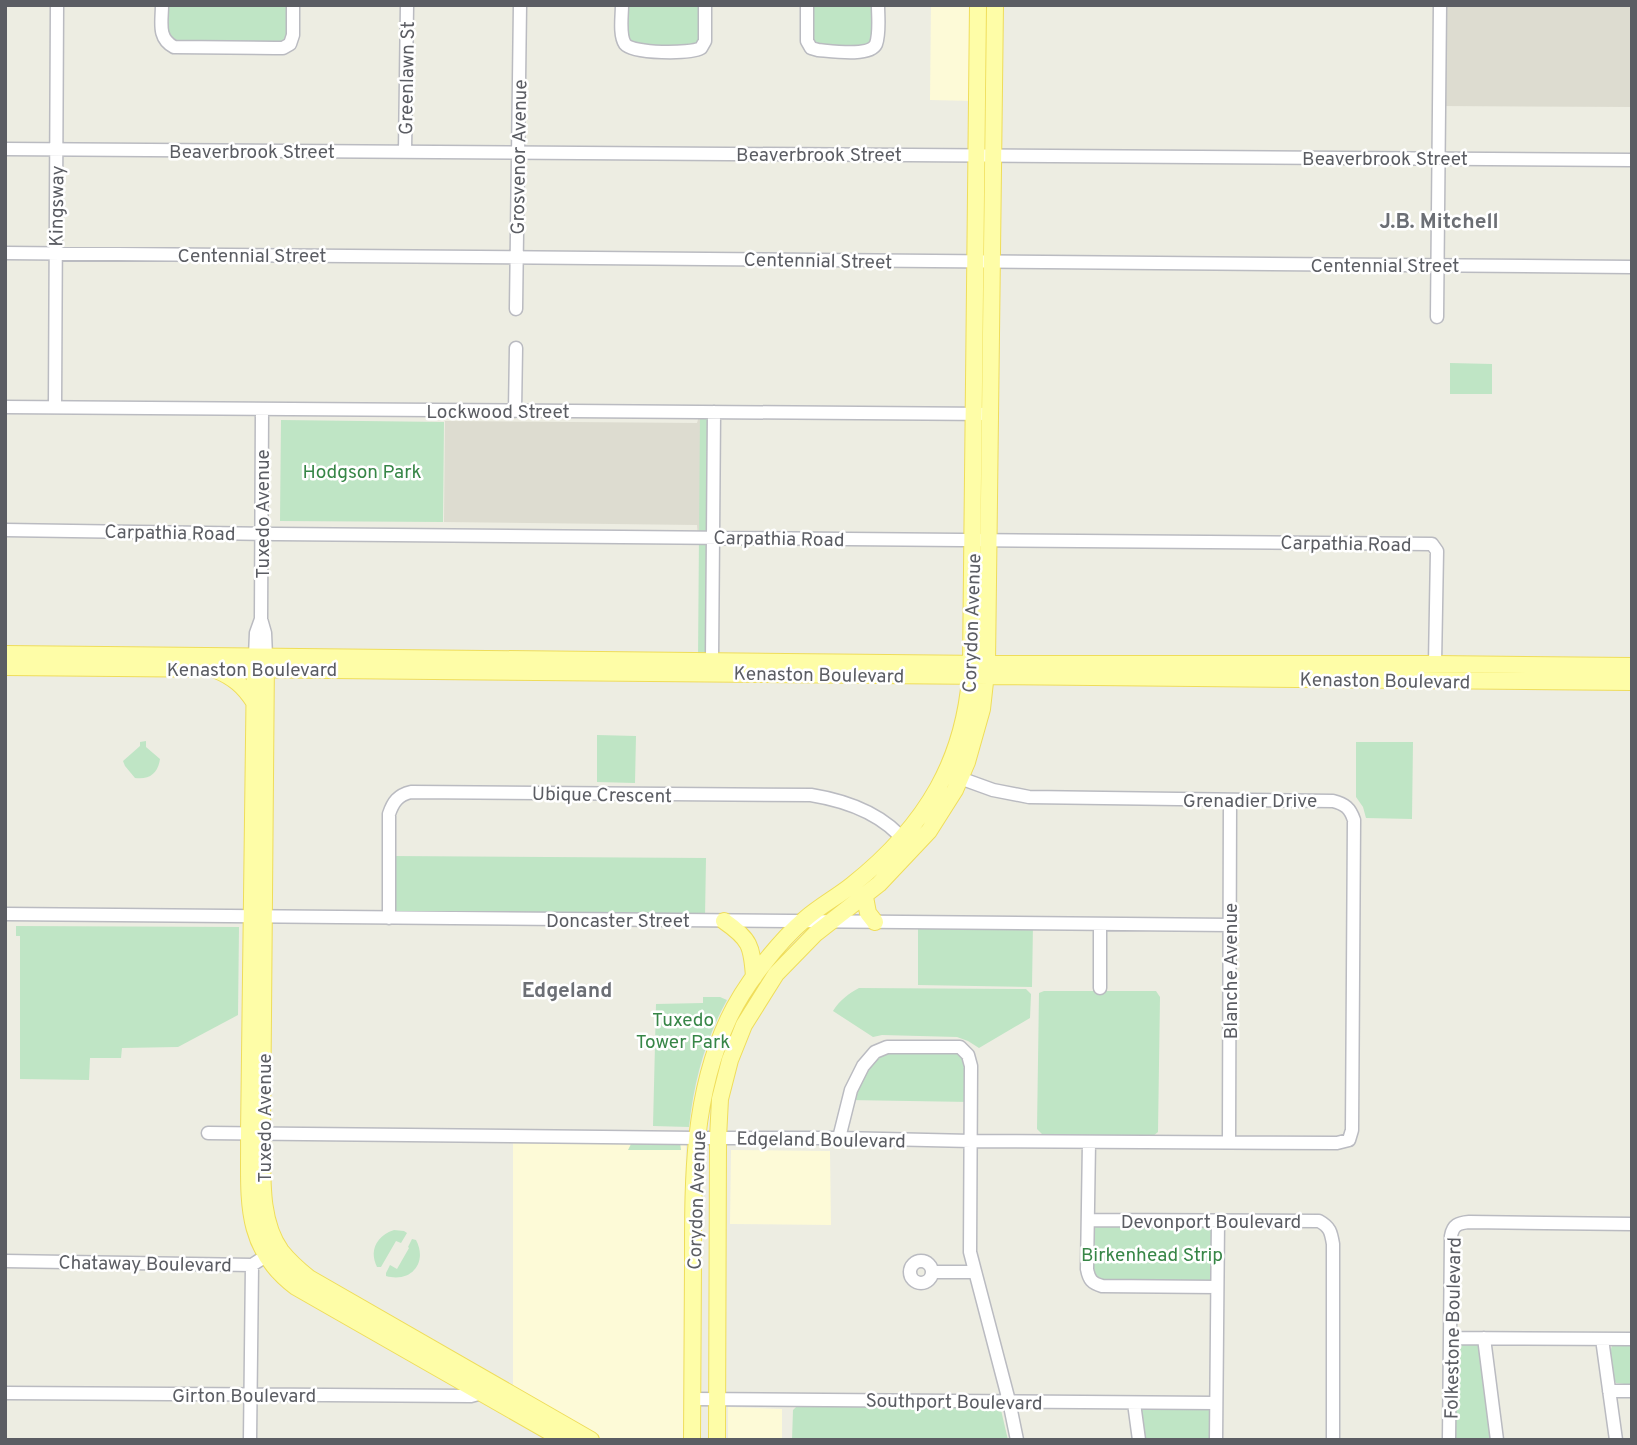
<svg xmlns="http://www.w3.org/2000/svg" width="1637" height="1445" viewBox="0 0 1637 1445" font-family="Overpass,sans-serif">
	<rect width="100%" height="100%" fill="#edede2"/>
	<path fill="#fdfad7" d="M 931,5 L 974,5 L 973,101 L 930,100 Z
		M 513,1141 L 686,1141 L 685,1255 L 689,1269 L 688,1440 L 591,1440 L 513,1395 Z
		M 731,1150 L 830,1151 L 831,1225 L 730,1224 Z
		M 728,1407 L 782,1409 L 782,1440 L 728,1440 Z"/>
	<path fill="#dddcd0" d="M 1440,5 L 1632,5 L 1632,107 L 1439,106 Z
		M 700,412 L 714,412 L 698,537 L 697,525 L 444,522 L 445,421 L 697,423 Z"/>
	<path fill="#bfe5c5" d="M 166,5 L 288,5 L 287,35 L 284,40 L 278,42 L 174,42 L 167,35 Z
		M 622,5 L 705,5 L 701,48 L 627,46 Z
		M 807,5 L 878,5 L 875,46 L 811,48 Z
		M 1450,363 L 1492,364 L 1492,394 L 1450,394 Z
		M 700,412 L 714,412 L 712,660 L 698,660 Z
		M 281,420 L 444,422 L 443,522 L 280,521 Z
		M 597,735 L 636,736 L 635,783 L 597,782 Z
		M 146,741 L 146,747 L 160,759 C 158,773 150,780 135,778 L 125,766 L 123,761 L 140,746 L 140,742 Z
		M 1356,742 L 1413,742 L 1412,819 L 1366,818 L 1363,807 L 1356,797 Z
		M 392,856 L 706,858 L 705,917 L 392,913 Z
		M 918,922 L 1033,923 L 1032,987 L 918,985 Z
		M 16,926 L 239,927 L 238,1015 L 178,1047 L 122,1048 L 121,1058 L 90,1058 L 89,1080 L 20,1079 L 20,936 L 16,936 Z
		M 859,988 L 1026,989 L 1031,994 L 1030,1018 L 979,1048 L 968,1041 L 957,1037 L 882,1035 L 873,1037 L 833,1011 C 840,1000 848,994 859,988 Z
		M 1044,991 L 1156,991 L 1160,997 L 1158,1132 L 1153,1136 L 1043,1135 L 1037,1129 L 1039,993 Z
		M 703,997 L 720,997 L 727,1000 C 705,1040 694,1081 689,1127 L 653,1126 L 656,1004 L 703,1003 Z
		M 960,1047 L 968,1055 L 971,1102 L 848,1100 L 875,1052 Z
		M 680,1142 L 681,1150 L 628,1150 L 631,1144 L 637,1143 Z
		M 1089,1220 L 1218,1220 L 1217,1287 L 1102,1286 L 1087,1269 Z
		M 394,1230 L 404,1231 L 407,1233 L 401,1243 L 396,1241 L 381,1267 L 377,1267 C 369,1251 376,1236 394,1230 Z
		M 412,1239 L 416,1240 C 428,1263 411,1283 386,1276 L 386,1273 L 390,1265 L 397,1269 L 409,1248 L 408,1247 Z
		M 1450,1338 L 1484,1338 L 1497,1440 L 1449,1440 Z
		M 1632,1343 L 1632,1385 L 1616,1383 C 1610,1374 1607,1354 1613,1344 Z
		M 1134,1403 L 1215,1403 L 1216,1440 L 1139,1440 Z
		M 798,1405 L 996,1407 L 1001,1410 L 1008,1440 L 792,1440 L 793,1410 Z"/>
	<g fill="none" stroke-linecap="round" stroke-linejoin="round">
		<g stroke="#babbc1" stroke-width="15">
			<path id="minor" d="M 162,5 C 162,22 157,38 174,47 L 275,48 L 283,48 L 290,44 L 293,35 L 293,5
				M 622,5 C 622,16 619,35 625,44 C 633,54 690,54 701,48 L 705,41 L 705,5
				M 807,5 L 807,41 L 811,48 L 818,50 C 831,51 870,57 876,44 C 880,33 878,17 878,5
				M 5,149 L 1632,160
				M 405,151 L 407,5
				M 5,253 L 1632,267
				M 516,309 L 520,5
				M 1437,317 L 1440,5
				M 5,407 L 991,414
				M 55,407 L 57,5
				M 262,409 L 261,619 L 265,633 L 266,656
				M 515,411 L 516,348
				M 5,530 L 277,534 L 1432,544 L 1437,551 L 1435,664
				M 255,656 L 256,633 L 261,619
				M 712,660 L 714,412
				M 5,914 L 1231,925
				M 389,918 L 389,814 C 393,802 398,795 411,792 L 811,795 C 848,801 884,814 907,844
				M 1100,988 L 1100,924
				M 208,1133 L 697,1138 L 839,1138 L 971,1141 L 1337,1143 L 1349,1140 L 1352,1130 L 1354,820 C 1350,808 1345,804 1333,801 L 1029,797 L 993,790 L 946,773
				M 839,1138 L 851,1090 L 863,1066 L 875,1052 L 887,1047 L 960,1047 L 968,1055 L 971,1066 L 970,1252 L 1009,1401 L 1017,1440
				M 1089,1142 L 1087,1269 C 1089,1280 1092,1283 1102,1286 L 1217,1287
				M 1229,1142 L 1230,800
				M 1089,1220 L 1319,1221 C 1330,1227 1331,1232 1333,1244 L 1333,1440
				M 5,1261 L 252,1265 L 274,1251
				M910 1272a11 11 0 1 1 22 0a11 11 0 1 1-22 0Z
				M 932,1272 L 974,1272
				M 1450,1338 L 1632,1339
				M 1484,1338 L 1497,1440
				M 1602,1339 L 1616,1440
				M 1609,1391 L 1632,1391
				M 5,1393 L 471,1396 L 482,1393
				M 692,1399 L 1215,1403
				M 1134,1403 L 1139,1440
				M 250,1440 L 252,1265
				M 1216,1440 L 1218,1220
				M 1449,1440 L 1451,1236 C 1453,1225 1458,1223 1469,1222 L 1632,1224"/>
		</g>
		<g stroke="#efdd5a" stroke-width="18">
			<path id="major" d="M 5,654 L 987,664 L 1435,664 L 1632,666
				M 266,658 L 262,1134 C 263,1171 258,1219 281,1251 C 289,1261 299,1270 309,1278 L 591,1440
				M 255,661 L 249,1134 C 250,1195 241,1246 296,1287 L 564,1440
				M 5,667 L 1632,682
				M 216,670 C 233,677 244,686 254,702
				M 865,897 L 868,913 L 875,922
				M 724,921 C 750,939 752,946 754,977
				M 692,1440 C 692,1381 693,1323 693,1265 C 693,1181 692,1097 728,1020 C 743,987 777,943 805,919 C 820,906 837,897 852,885 C 926,826 967,759 971,664 L 978,5
				M 717,1440 L 718,1138 L 720,1099 L 730,1060 L 744,1025 L 776,974 L 815,934 L 879,884 L 929,831 L 955,790 L 967,762 L 982,709 L 987,664 L 995,5"/>
		</g>
		<use href="#minor" stroke="#fff" stroke-width="12"/>
		<use href="#major" stroke="#fefda7" stroke-width="16"/>
	</g>
	<g text-anchor="middle" stroke-width="5" stroke-linejoin="round" paint-order="stroke">
		<g font-size="19" fill="#5b5d63" stroke="#fff">
			<text transform="translate(406 78) rotate(-89)" y="7">Greenlawn St</text>
			<text x="252" y="158">Beaverbrook Street</text>
			<text x="819" y="161">Beaverbrook Street</text>
			<text transform="translate(518 157) rotate(-89)" y="7">Grosvenor Avenue</text>
			<text x="1385" y="165">Beaverbrook Street</text>
			<text transform="translate(56 206) rotate(-89)" y="7">Kingsway</text>
			<text x="252" y="262">Centennial Street</text>
			<text transform="translate(818 260) rotate(1)" y="7">Centennial Street</text>
			<text x="1385" y="272">Centennial Street</text>
			<text x="498" y="418">Lockwood Street</text>
			<text transform="translate(262 514) rotate(-90)" y="7">Tuxedo Avenue</text>
			<text transform="translate(170 532) rotate(1)" y="7">Carpathia Road</text>
			<text transform="translate(779 538) rotate(1)" y="7">Carpathia Road</text>
			<text transform="translate(1346 543) rotate(1)" y="7">Carpathia Road</text>
			<text transform="translate(971 623) rotate(-88)" y="7">Corydon Avenue</text>
			<text x="252" y="676">Kenaston Boulevard</text>
			<text transform="translate(819 674) rotate(1)" y="7">Kenaston Boulevard</text>
			<text transform="translate(1385 680) rotate(1)" y="7">Kenaston Boulevard</text>
			<text transform="translate(602 794) rotate(1)" y="7">Ubique Crescent</text>
			<text x="1250" y="807">Grenadier Drive</text>
			<text x="618" y="927">Doncaster Street</text>
			<text transform="translate(1230 971) rotate(-90)" y="7">Blanche Avenue</text>
			<text transform="translate(264 1118) rotate(-90)" y="7">Tuxedo Avenue</text>
			<text transform="translate(821 1139) rotate(1)" y="7">Edgeland Boulevard</text>
			<text transform="translate(696 1200) rotate(-88)" y="7">Corydon Avenue</text>
			<text x="1211" y="1228">Devonport Boulevard</text>
			<text transform="translate(145 1263) rotate(1)" y="7">Chataway Boulevard</text>
			<text transform="translate(1452 1328) rotate(-89)" y="7">Folkestone Boulevard</text>
			<text x="244" y="1402">Girton Boulevard</text>
			<text transform="translate(954 1401) rotate(1)" y="7">Southport Boulevard</text>
		</g>
		<g font-size="19" fill="#378647" stroke="#fff">
			<text x="362" y="478">Hodgson Park</text>
			<text x="683" y="1026">Tuxedo<tspan x="683" dy="22">Tower Park</tspan></text>
			<text x="1152" y="1261">Birkenhead Strip</text>
		</g>
		<g font-size="21" font-weight="bold" fill="#6c6f75" stroke="#fff">
			<text x="1439" y="228">J.B. Mitchell</text>
			<text x="567" y="997">Edgeland</text>
		</g>
	</g>
	<rect width="1637" height="1445" fill="none" stroke="#5b5d63" stroke-width="14"/>
</svg>
